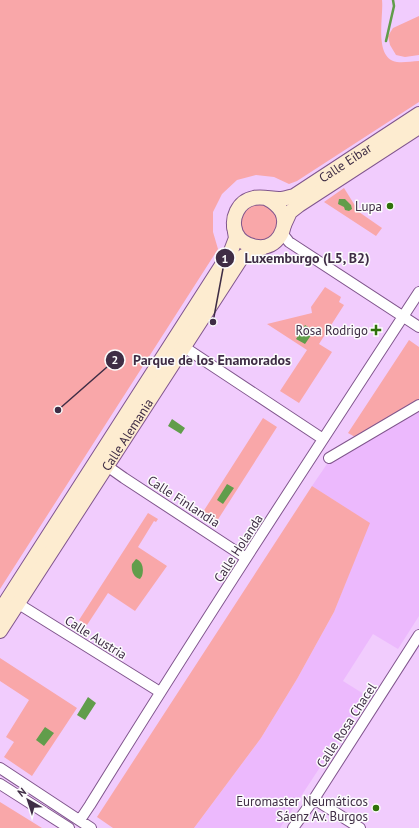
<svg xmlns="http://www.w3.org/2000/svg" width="419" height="828" viewBox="0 0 419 828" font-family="'PT Sans',sans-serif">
	<rect width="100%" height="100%" fill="#f1ccfd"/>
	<path fill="#ecb9fd" d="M 419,409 L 419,616 L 398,649 L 373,634 L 343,681 L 367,696 L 280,828 L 194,828 L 261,738 L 297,679 L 334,612 L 369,523 L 312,486 L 327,464 Z"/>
	<path fill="#f9a7a9" d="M 0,0 L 382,0 C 384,16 373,58 397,62 C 404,63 412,61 419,61 L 419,102 L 297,181 L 289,184 L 274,177 L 256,175 L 237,180 L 222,194 L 213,212 L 213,232 L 218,249 L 0,589 Z
		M 419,16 L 419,55 L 405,57 L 396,55 L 390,45 L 388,36 L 393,28 Z
		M 344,188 L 359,212 L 382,228 L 376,236 L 324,202 Z
		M 263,203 L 277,215 L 279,228 L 265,243 L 245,239 L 238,219 L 244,208 Z
		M 325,287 L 341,297 L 339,302 L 344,305 L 319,344 L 332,352 L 299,403 L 280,391 L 307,350 L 267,324 L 312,313 L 311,307 Z
		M 409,340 L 419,347 L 419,399 L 355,437 L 348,433 Z
		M 263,418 L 277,427 L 217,521 L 203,512 Z
		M 312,486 L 370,523 L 334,612 L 297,679 L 261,738 L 194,828 L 113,828 L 97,817 Z
		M 148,513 L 158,519 L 156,522 L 154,521 L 138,547 L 167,566 L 135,611 L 108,593 L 87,625 L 79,620 Z
		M 0,658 L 77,708 L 32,776 L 4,757 L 14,742 L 6,737 L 29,700 L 0,681 Z
		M 0,802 L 42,828 L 0,828 Z"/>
	<path fill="#619d4b" d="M 339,199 L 345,199 L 351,205 L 352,209 L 349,211 L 345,210 L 344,207 L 338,204 Z
		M 305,325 L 314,331 L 305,344 L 296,339 Z
		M 172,419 L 185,428 L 181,434 L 168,426 Z
		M 227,484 L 234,488 L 223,504 L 217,500 Z
		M 136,559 C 143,561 144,570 142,576 L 140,579 C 133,577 131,570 132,564 Z
		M 88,697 L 96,703 L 85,720 L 77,715 Z
		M 45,727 L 54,733 L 44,746 L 36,740 Z"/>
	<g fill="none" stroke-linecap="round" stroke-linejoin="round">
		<path stroke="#619d4b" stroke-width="2.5" d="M 386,41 L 394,6 L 393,0"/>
		<g stroke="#80568d" stroke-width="12">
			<path id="street" d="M 282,233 L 289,242 L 419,327
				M 184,347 L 323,439
				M 329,458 L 419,405
				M 107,466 L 124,478 L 246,558
				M 17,603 L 160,692
				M 0,768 L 91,828
				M 0,784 L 69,828
				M 314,799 L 360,828
				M 80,820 L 90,805 C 197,632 308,462 419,292
				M 293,828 L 314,799 L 419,635"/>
		</g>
		<g stroke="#80568d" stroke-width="16">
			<g id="secondary">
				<path id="s1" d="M 266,198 C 272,201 278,205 282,212 C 289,228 277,249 258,247 C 249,246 240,242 236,233 C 230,219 238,201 254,198 C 262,196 271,199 279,199 C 284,199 289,197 294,196 L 419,114"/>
				<path d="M 284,225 L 290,212 L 299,205 L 419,127"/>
				<path d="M 0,611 L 231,251 L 236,238 L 234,226"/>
				<path id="s2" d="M 0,631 L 242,257 L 254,250 L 262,248"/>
			</g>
		</g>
		<use href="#street" stroke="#fff" stroke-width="10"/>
		<use href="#secondary" stroke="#fdecd0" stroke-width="14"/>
	</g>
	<g fill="#30710b" stroke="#fcfcfc" stroke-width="1.5">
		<circle cx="390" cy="206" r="4"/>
		<path d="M374 324h4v4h4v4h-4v4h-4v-4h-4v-4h4z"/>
		<circle cx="376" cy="808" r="4"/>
	</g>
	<g text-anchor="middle" stroke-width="3" stroke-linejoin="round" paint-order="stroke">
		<g font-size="13" fill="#3f2d45" stroke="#fcfcfc">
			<text dy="5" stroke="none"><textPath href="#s1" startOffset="246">Calle Eibar</textPath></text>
			<text dy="5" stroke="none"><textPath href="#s2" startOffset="234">Calle Alemania</textPath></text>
			<text transform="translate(184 501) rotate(33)" y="5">Calle Finlandia</text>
			<text transform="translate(238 548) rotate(-57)" y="5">Calle Holanda</text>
			<text transform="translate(96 637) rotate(32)" y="5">Calle Austria</text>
			<text transform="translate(346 725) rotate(-57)" y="5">Calle Rosa Chacel</text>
		</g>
		<g font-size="13" fill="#3f2d45" stroke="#fcfcfc" text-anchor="end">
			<text x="382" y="211">Lupa</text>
			<text x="368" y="335">Rosa Rodrigo</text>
			<text x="368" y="806">Euromaster Neumáticos<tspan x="368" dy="15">Sáenz Av. Burgos</tspan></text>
		</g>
	</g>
	<path fill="none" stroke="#3f2d45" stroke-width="1.5" d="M213 322L225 258M58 410L115 360"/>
	<g fill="#3f2d45" stroke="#fcfcfc" stroke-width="1.5">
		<circle cx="213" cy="322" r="4"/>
		<circle cx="58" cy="410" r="4"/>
		<circle cx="225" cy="258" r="10"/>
		<circle cx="115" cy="360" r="10"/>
	</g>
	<g font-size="12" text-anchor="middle" font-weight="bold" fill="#fff">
		<text x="225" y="263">1</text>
		<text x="115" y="364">2</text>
	</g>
	<g font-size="14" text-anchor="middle" font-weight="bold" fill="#3f2d45" stroke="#fcfcfc" stroke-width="3" stroke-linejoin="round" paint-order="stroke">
		<text x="307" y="263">Luxemburgo (L5, B2)</text>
		<text x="212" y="365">Parque de los Enamorados</text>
	</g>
	<g transform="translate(28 800) rotate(321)" stroke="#fcfcfc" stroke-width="3" paint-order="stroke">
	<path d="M0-3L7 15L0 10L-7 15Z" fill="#3f2d45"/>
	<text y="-6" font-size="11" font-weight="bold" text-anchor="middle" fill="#3f2d45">N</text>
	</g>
</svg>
